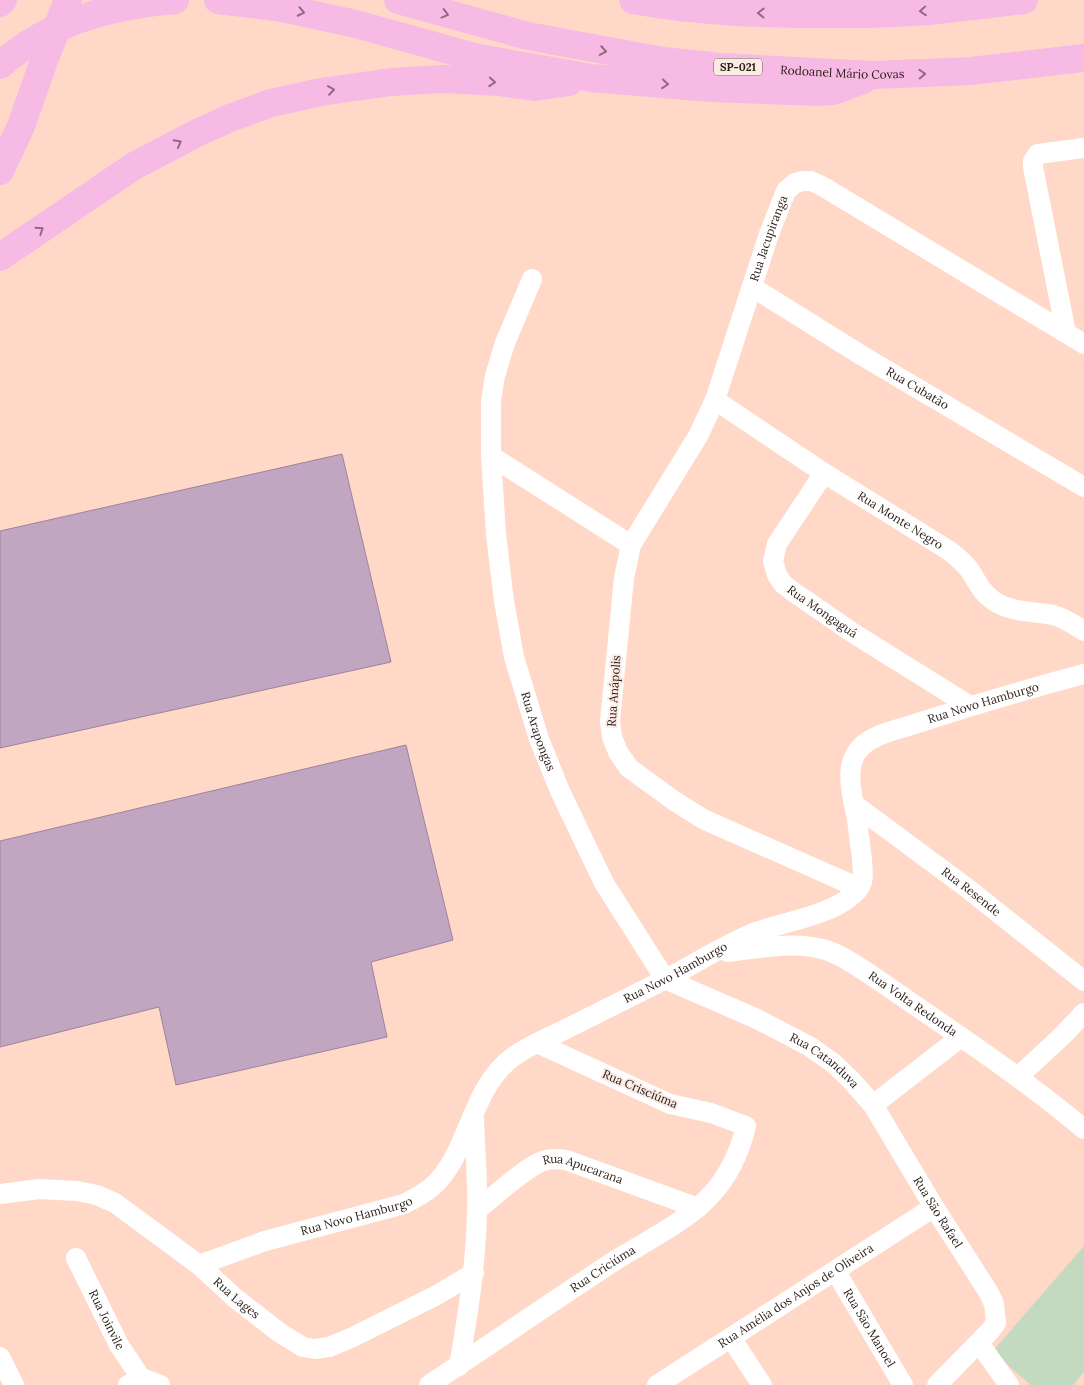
<svg xmlns="http://www.w3.org/2000/svg" width="1084" height="1385" viewBox="0 0 1084 1385" font-family="Lora,serif">
	<rect width="100%" height="100%" fill="#ffd8c7"/>
	<path fill="#c4dac0" d="M 1084,1246 L 1084,1372 L 1073,1385 L 1031,1385 L 992,1352 Z"/>
	<path fill="#c1a6c1" stroke="#9d839d" d="M 342,454 L 391,662 L 0,748 L 0,531 Z
		M 406,745 L 453,940 L 371,962 L 387,1037 L 176,1085 L 159,1007 L 0,1047 L 0,841 Z"/>
	<g fill="none" stroke-linecap="round" stroke-linejoin="round">
		<g stroke="#fff" stroke-width="20">
			<path id="s1" d="M 532,279 L 505,343 L 495,376 L 491,401 L 491,456 L 496,534 L 504,601 L 514,657 L 539,739 L 560,791 L 604,883 L 665,979 L 757,1019 L 809,1046 L 833,1063 L 850,1079 L 873,1105 L 934,1207 L 989,1293 L 994,1304 L 996,1323 L 990,1331 L 937,1385"/>
			<path id="s2" d="M 752,287 L 861,355 L 1084,487"/>
			<path d="M 1066,333 L 1033,167 L 1033,161 L 1038,154 L 1084,148"/>
			<path id="s3" d="M 715,400 L 824,473 L 948,550 C 955,555 962,561 968,568 C 977,580 981,593 994,601 C 1012,613 1033,611 1053,615 C 1065,618 1074,625 1084,631"/>
			<path d="M 491,456 L 631,545 L 624,578 L 610,721 L 612,737 L 618,752 L 629,768 L 673,800 L 703,819 L 859,888"/>
			<path id="s4" d="M 824,473 L 777,544 L 773,561 L 777,575 L 783,584 L 795,593 L 853,633 L 970,706"/>
			<path id="s5" d="M 631,545 L 698,436 L 715,400 L 769,234 L 786,191 L 795,183 L 803,181 L 811,181 L 822,186 L 1084,344"/>
			<path id="s6" d="M 855,805 L 967,888 L 1084,981"/>
			<path id="s7" d="M 728,952 C 760,948 794,941 826,950 C 847,956 883,984 903,997 C 965,1040 1027,1081 1084,1129"/>
			<path d="M 1018,1077 L 1061,1037 L 1084,1013"/>
			<path d="M 873,1105 L 961,1037"/>
			<path id="s8" d="M 0,1194 L 39,1189 L 77,1191 L 97,1195 L 115,1203 L 199,1265 L 235,1298 L 280,1333 L 303,1347 L 315,1349 L 329,1347 L 353,1337 L 437,1295 L 474,1273"/>
			<path id="s9" d="M 477,1210 C 495,1196 524,1168 543,1161 C 551,1158 558,1159 566,1160 L 698,1208"/>
			<path id="s10" d="M 76,1258 L 119,1345 L 141,1378"/>
			<path id="s11" d="M 199,1265 L 265,1241 L 404,1204 C 414,1199 424,1194 433,1186 C 470,1152 470,1088 513,1057 C 529,1045 550,1037 568,1028 C 598,1013 628,998 658,983 C 691,967 722,945 756,932 C 782,923 831,914 850,897 C 855,893 860,889 862,882 C 864,875 862,866 862,858 C 860,846 859,833 857,820 C 853,797 842,766 861,747 C 875,733 900,729 918,723 C 973,705 1028,689 1084,674"/>
			<path id="s12" d="M 836,1272 L 903,1385"/>
			<path d="M 731,1338 L 762,1385"/>
			<path d="M 979,1343 L 1009,1385"/>
			<path d="M 0,1357 L 14,1385"/>
			<path d="M 459,1366 C 468,1314 476,1263 477,1211 C 478,1180 475,1149 474,1119"/>
			<path d="M 128,1385 L 141,1378 L 160,1385"/>
			<path id="s13" d="M 429,1385 C 491,1344 553,1301 616,1260 C 645,1242 687,1221 710,1196 C 728,1177 740,1151 746,1126 L 711,1113 L 670,1104 L 537,1043"/>
			<path id="s14" d="M 657,1385 L 934,1207"/>
		</g>
		<g stroke="#f7bae4" stroke-width="28">
			<path d="M 218,0 L 282,8 L 356,24 L 474,57 L 591,78 L 711,88 L 818,92 L 833,91 L 863,80"/>
			<path id="s15" d="M 398,0 L 528,36 L 663,61 L 720,67 L 874,75 L 971,71 L 1084,58"/>
			<path d="M 633,0 C 697,12 762,14 827,14 C 861,14 895,14 929,11 C 961,8 992,4 1024,0"/>
			<path d="M 0,3 L 3,0"/>
			<path d="M 0,65 C 10,57 20,49 31,42 C 73,16 126,4 175,0"/>
			<path d="M 0,171 L 21,126 L 45,58 L 68,0"/>
			<path d="M 0,257 L 134,166 L 197,133 L 230,118 L 271,103 L 321,92 L 391,82 L 443,79 L 498,82 L 535,87 L 569,82"/>
		</g>
	</g>
	<defs><path id="oneway-chevron" d="M-2-3.5L2.5 0L-2 3.5" fill="none" stroke-width="1.6" stroke-linecap="round" stroke-linejoin="round" transform="scale(1.25)"/></defs>
	<g stroke="#906b7d">
		<use href="#oneway-chevron" transform="translate(923 11) rotate(176)"/>
		<use href="#oneway-chevron" transform="translate(301 12) rotate(12)"/>
		<use href="#oneway-chevron" transform="translate(761 13) rotate(-179)"/>
		<use href="#oneway-chevron" transform="translate(445 14) rotate(15)"/>
		<use href="#oneway-chevron" transform="translate(603 51) rotate(10)"/>
		<use href="#oneway-chevron" transform="translate(922 74) rotate(-2)"/>
		<use href="#oneway-chevron" transform="translate(492 82) rotate(4)"/>
		<use href="#oneway-chevron" transform="translate(665 84) rotate(5)"/>
		<use href="#oneway-chevron" transform="translate(331 90) rotate(-8)"/>
		<use href="#oneway-chevron" transform="translate(178 143) rotate(-28)"/>
		<use href="#oneway-chevron" transform="translate(40 230) rotate(-34)"/>
	</g>
	<g text-anchor="middle" stroke-width="4" stroke-linejoin="round" paint-order="stroke">
		<rect fill="#fbebe4" stroke="#685a54" stroke-width="1" x="714" y="58.5" width="48" height="17" rx="4"/>
		<g font-size="11" font-weight="bold" fill="#291c16">
			<text x="738" y="71">SP-021</text>
		</g>
		<g font-size="12" fill="#291c16" stroke="#fbebe4">
			<text dy="4" stroke="none"><textPath href="#s15" startOffset="452">Rodoanel Mário Covas</textPath></text>
			<text dy="4" stroke="none"><textPath href="#s5" startOffset="338">Rua Jacupiranga</textPath></text>
			<text dy="4" stroke="none"><textPath href="#s2" startOffset="194">Rua Cubatão</textPath></text>
			<text dy="4" stroke="none"><textPath href="#s3" startOffset="221">Rua Monte Negro</textPath></text>
			<text dy="4" stroke="none"><textPath href="#s4" startOffset="176">Rua Mongaguá</textPath></text>
			<text transform="translate(614 691) rotate(-86)" y="4">Rua Anápolis</text>
			<text dy="4" stroke="none"><textPath href="#s11" startOffset="1065">Rua Novo Hamburgo</textPath></text>
			<text dy="4" stroke="none"><textPath href="#s1" startOffset="465">Rua Arapongas</textPath></text>
			<text dy="4" stroke="none"><textPath href="#s6" startOffset="145">Rua Resende</textPath></text>
			<text dy="4" stroke="none"><textPath href="#s11" startOffset="585">Rua Novo Hamburgo</textPath></text>
			<text dy="4" stroke="none"><textPath href="#s7" startOffset="201">Rua Volta Redonda</textPath></text>
			<text dy="4" stroke="none"><textPath href="#s1" startOffset="924">Rua Catanduva</textPath></text>
			<text transform="translate(640 1089) rotate(23)" y="4">Rua Crisciúma</text>
			<text dy="4" stroke="none"><textPath href="#s9" startOffset="124">Rua Apucarana</textPath></text>
			<text dy="4" stroke="none"><textPath href="#s1" startOffset="1116">Rua São Rafael</textPath></text>
			<text dy="4" stroke="none"><textPath href="#s11" startOffset="165">Rua Novo Hamburgo</textPath></text>
			<text dy="4" stroke="none"><textPath href="#s13" startOffset="209">Rua Criciúma</textPath></text>
			<text dy="4" stroke="none"><textPath href="#s8" startOffset="272">Rua Lages</textPath></text>
			<text dy="4" stroke="none"><textPath href="#s14" startOffset="165">Rua Amélia dos Anjos de Oliveira</textPath></text>
			<text dy="4" stroke="none"><textPath href="#s10" startOffset="69">Rua Joinvile</textPath></text>
			<text dy="4" stroke="none"><textPath href="#s12" startOffset="65">Rua São Manoel</textPath></text>
		</g>
	</g>
</svg>
